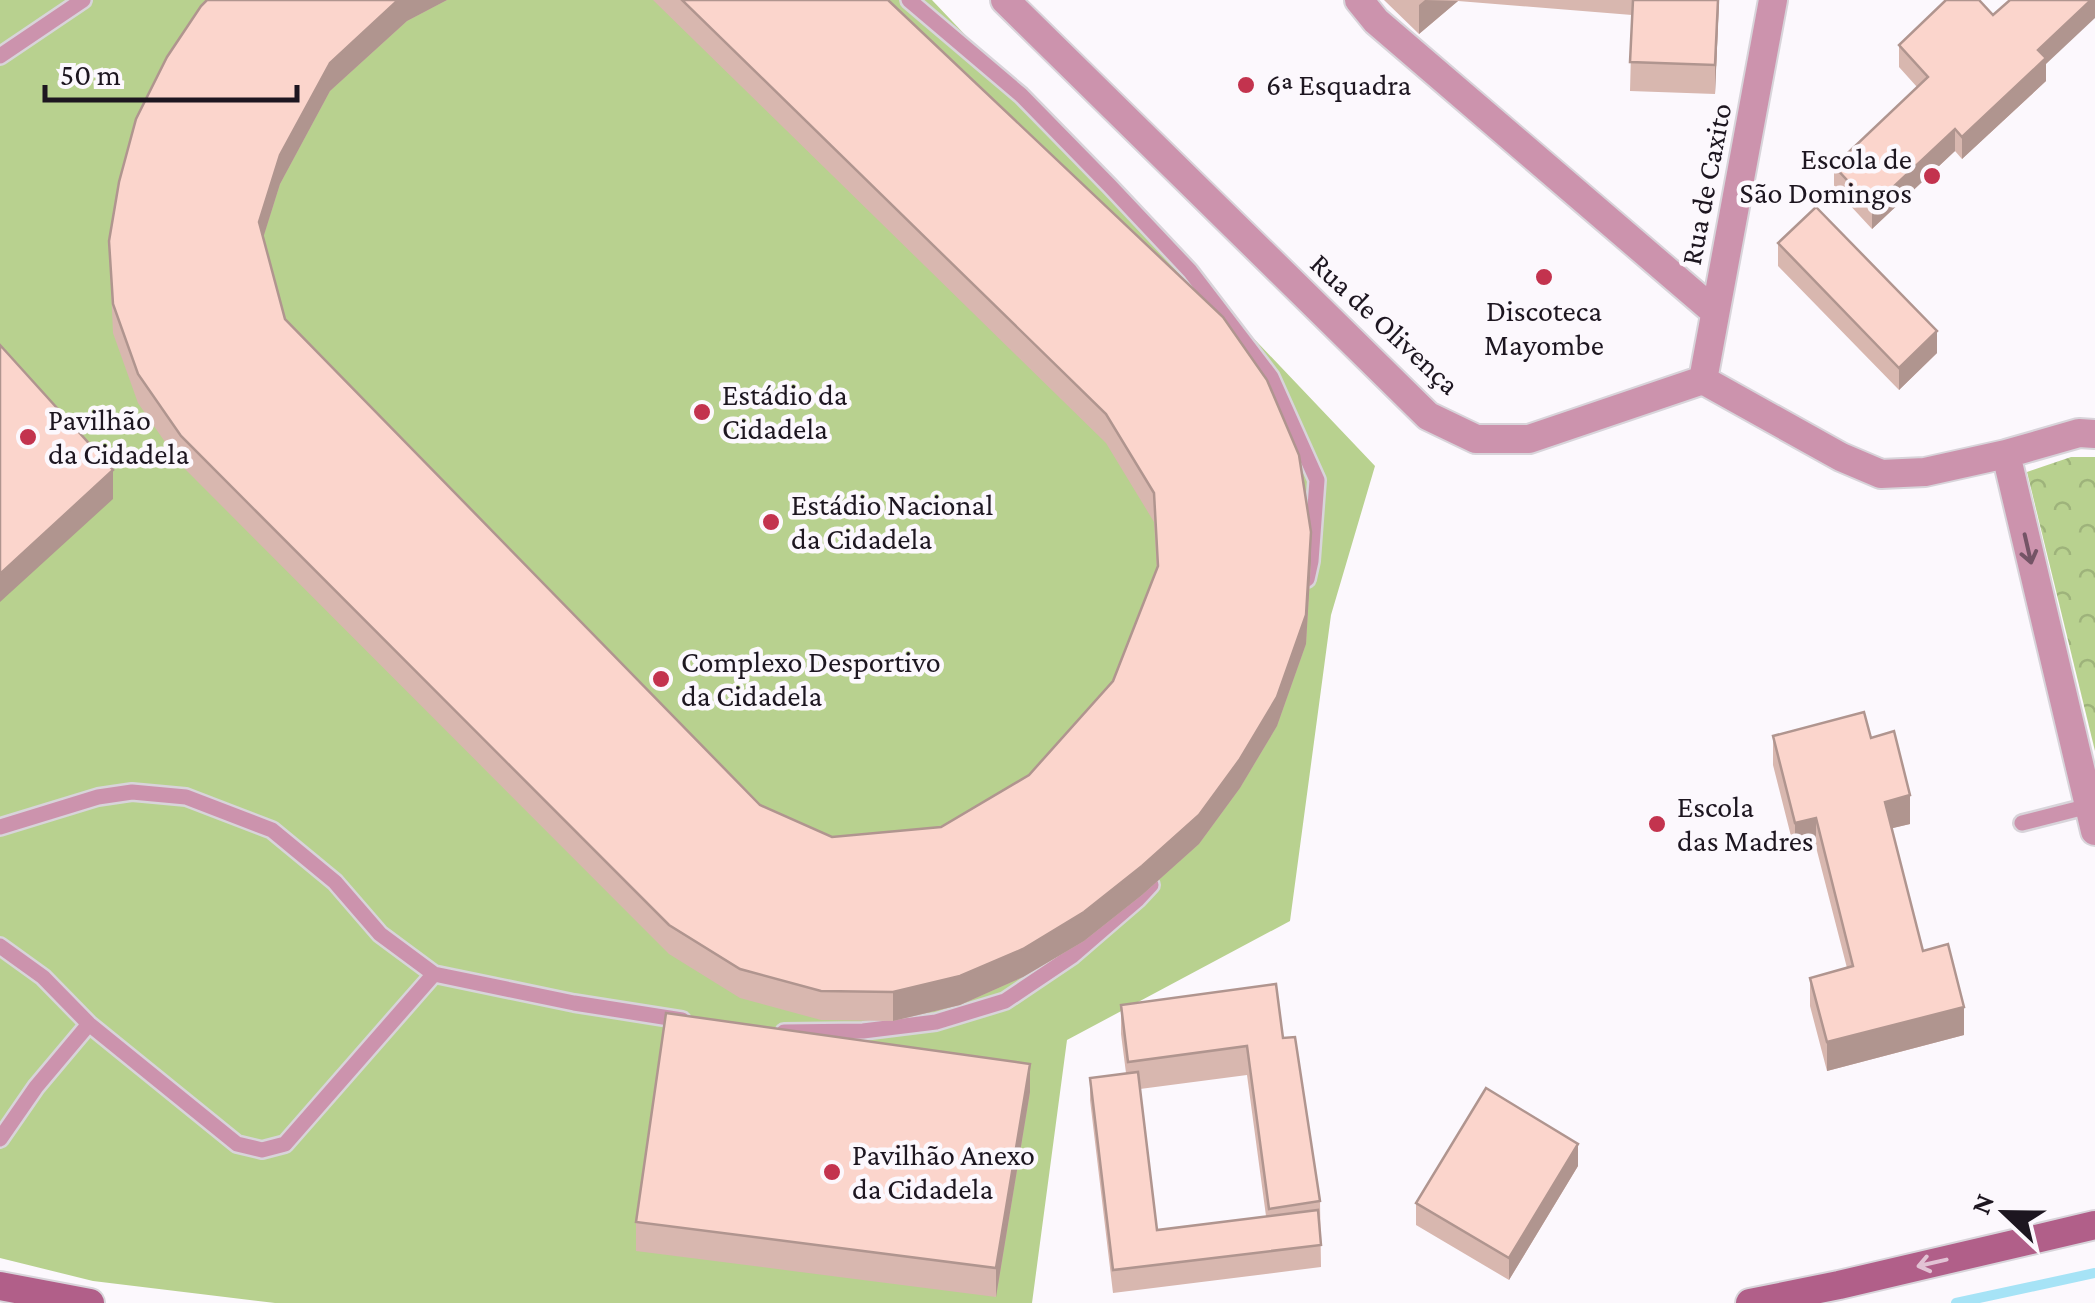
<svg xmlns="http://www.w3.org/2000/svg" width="2095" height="1303" viewBox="0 0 2095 1303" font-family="'Crimson Pro',serif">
	<defs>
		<pattern id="park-crowns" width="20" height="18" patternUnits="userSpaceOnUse" patternTransform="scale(2.5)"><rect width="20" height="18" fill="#b8d18f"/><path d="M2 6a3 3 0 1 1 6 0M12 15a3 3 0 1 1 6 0" fill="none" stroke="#9eb37b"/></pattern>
	</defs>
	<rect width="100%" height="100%" fill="#fcf8fd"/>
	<path fill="url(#park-crowns)" d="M 2071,457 L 2095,457 L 2095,751 L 2027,472 Z"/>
	<path fill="#b8d18f" d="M 0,0 L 932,0 L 1375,466 L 1331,615 L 1290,921 L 1067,1040 L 1032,1303 L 275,1303 L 93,1281 L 0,1258 Z"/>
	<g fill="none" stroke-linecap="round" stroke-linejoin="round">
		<path stroke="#a6e3f6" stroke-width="10" d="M 1956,1303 L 2095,1273"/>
		<g stroke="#d8d4da" stroke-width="20">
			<path id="service" d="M 909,0 L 1021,95 L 1109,185 L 1190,271 L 1271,377 L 1317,480 L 1311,561 L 1307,579
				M 0,56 L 83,0
				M 2022,823 L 2089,806
				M 0,827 L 98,797 L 132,792 L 186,797 L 272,830 L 335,882 L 380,934 L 434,974 L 285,1144 L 262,1150 L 237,1144 L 89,1024 L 43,977 L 0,946
				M 434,974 L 574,1003 L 682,1020
				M 784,1032 L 863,1031 L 936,1022 L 1005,1001 L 1072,956 L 1138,899 L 1151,885
				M 0,1139 L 36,1087 L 89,1024"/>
		</g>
		<g stroke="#d8d4da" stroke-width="32">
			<path id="minor" d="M 1005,0 L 1428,416 L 1476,439 L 1529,439 L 1703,380 L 1841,457 L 1881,474 L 1925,472 L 2006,454 L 2079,433 L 2095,434
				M 1359,0 L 1376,21 L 1715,312
				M 1703,380 L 1773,0
				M 2006,454 L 2095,831"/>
		</g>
		<g stroke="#d8d4da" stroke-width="32">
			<path id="secondary" d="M 0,1286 L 90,1303
				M 1750,1303 L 1839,1285 L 2095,1225"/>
		</g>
		<use href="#service" stroke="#cc93ad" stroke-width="15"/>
		<use href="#minor" stroke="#cc93ad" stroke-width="28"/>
		<use href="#secondary" stroke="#b15f89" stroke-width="28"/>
	</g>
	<path fill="#d8b7af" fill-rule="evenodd" d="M 207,0 L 447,0 L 407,21 L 330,91 L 280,184 L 263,238 L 285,319 L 760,805 L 832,837 L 941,827 L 1029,775 L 1113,681 L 1157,570 L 1154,522 L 1106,443 L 653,0 L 888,0 L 1311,561 L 1306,644 L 1277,726 L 1240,788 L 1199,844 L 1142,895 L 1084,941 L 1023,977 L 960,1005 L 893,1021 L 821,1020 L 740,998 L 669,954 L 181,465 L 138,403 L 113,333 L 109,241 Z
		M 1384,0 L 1719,0 L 1715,94 L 1630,91 L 1632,15 L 1458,1 L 1419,34 Z
		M 1899,45 L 2046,64 L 2046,81 L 1962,159 L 1955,151 L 1872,229 L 1834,188 L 1834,166 L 1917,87 L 1899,67 Z
		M 1778,243 L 1937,353 L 1899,390 L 1778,266 Z
		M 1773,736 L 1871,738 L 1910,824 L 1892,828 L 1923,951 L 1964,1035 L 1827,1071 L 1810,1006 L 1810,978 L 1847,968 L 1816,847 L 1795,852 L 1773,765 Z
		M 1121,1005 L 1283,1038 L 1320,1201 L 1321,1267 L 1113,1293 L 1090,1100 L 1090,1078 L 1126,1073 L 1121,1034 ZM 1247,1075 L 1266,1216 L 1157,1230 L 1140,1089 Z
		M 1030,1092 L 996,1297 L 636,1251 L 636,1222 Z
		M 1578,1166 L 1509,1280 L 1416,1225 L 1416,1203 Z"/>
	<path fill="#b0958f" d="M 398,0 L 447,0 L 407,21 L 330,91 L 280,184 L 259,251 L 259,222 L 280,155 L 330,63 Z
		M 1425,0 L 1458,1 L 1419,34 L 1419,5 Z
		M 1718,0 L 1719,0 L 1715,94 L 1715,65 Z
		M 2091,0 L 2095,0 L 2095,18 L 2046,64 L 2046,81 L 1962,159 L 1962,137 L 2038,50 Z
		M 1955,129 L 1955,151 L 1872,229 L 1872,207 Z
		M 1937,331 L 1937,353 L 1899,390 L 1899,368 Z
		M 113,470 L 113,499 L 0,602 L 0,574 Z
		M 1311,532 L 1311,561 L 1306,644 L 1277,726 L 1240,788 L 1199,844 L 1142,895 L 1084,941 L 1023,977 L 960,1005 L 893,1021 L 893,992 Z
		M 1910,795 L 1910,824 L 1885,830 L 1885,802 Z
		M 1816,818 L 1816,847 L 1795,852 L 1795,823 Z
		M 1964,1007 L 1964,1035 L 1827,1071 L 1827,1042 Z
		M 1030,1064 L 1030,1092 L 996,1297 L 996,1268 Z
		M 1578,1144 L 1578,1166 L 1509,1280 L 1509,1258 Z"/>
	<path fill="#fbd5cc" stroke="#b0958f" stroke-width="2.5" d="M 207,0 L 398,0 L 330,63 L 280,155 L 259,222 L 285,319 L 760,805 L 832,837 L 941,827 L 1029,775 L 1113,681 L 1158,566 L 1154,493 L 1106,414 L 682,0 L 888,0 L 1223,317 L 1267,380 L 1299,455 L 1311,532 L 1306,615 L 1277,697 L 1240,759 L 1199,815 L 1142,866 L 1084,912 L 1023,949 L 960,976 L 893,992 L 821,991 L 740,969 L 669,925 L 181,436 L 138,374 L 113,304 L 109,241 L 119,182 L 136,119 L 167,57 L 201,6 Z
		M 1633,0 L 1718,0 L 1715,65 L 1630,62 Z
		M 1946,0 L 1979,0 L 1993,15 L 2010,0 L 2091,0 L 2038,50 L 2046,58 L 1962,137 L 1955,129 L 1872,207 L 1834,166 L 1928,77 L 1899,45 Z
		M 1816,207 L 1937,331 L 1899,368 L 1778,243 Z
		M 0,345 L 113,470 L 0,574 Z
		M 1864,712 L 1871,738 L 1894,731 L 1910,795 L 1885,802 L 1923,951 L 1948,944 L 1964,1007 L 1827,1042 L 1810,978 L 1853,966 L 1816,818 L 1795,823 L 1773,736 Z
		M 1276,984 L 1283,1038 L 1295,1037 L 1320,1201 L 1269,1209 L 1247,1046 L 1128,1062 L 1121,1005 Z
		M 666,1013 L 1030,1064 L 996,1268 L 636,1222 Z
		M 1138,1072 L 1157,1230 L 1318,1210 L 1321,1245 L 1113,1270 L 1090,1078 Z
		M 1486,1088 L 1578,1144 L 1509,1258 L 1416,1203 Z"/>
	<defs><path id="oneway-shaft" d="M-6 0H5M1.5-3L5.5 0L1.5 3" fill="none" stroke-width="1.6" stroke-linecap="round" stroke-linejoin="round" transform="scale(2.5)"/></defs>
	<use stroke="#745466" href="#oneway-shaft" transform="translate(2028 549) rotate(77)"/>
	<use stroke="#e2c2d4" href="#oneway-shaft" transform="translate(1932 1263) rotate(167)"/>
	<g fill="#c3334e" stroke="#fcf8fd" stroke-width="4">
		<circle cx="1246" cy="85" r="10"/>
		<circle cx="1932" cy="176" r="10"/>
		<circle cx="1544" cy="277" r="10"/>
		<circle cx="702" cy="412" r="10"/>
		<circle cx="28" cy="437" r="10"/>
		<circle cx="771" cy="522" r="10"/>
		<circle cx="661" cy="679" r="10"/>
		<circle cx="1657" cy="824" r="10"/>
		<circle cx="832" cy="1172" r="10"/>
	</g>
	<g text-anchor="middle" stroke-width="9" stroke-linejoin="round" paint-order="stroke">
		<g font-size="30" fill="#1d1620" stroke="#fcf8fd" text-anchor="start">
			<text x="1266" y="95">6ª Esquadra</text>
			<text x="1912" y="169" text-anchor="end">Escola de<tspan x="1912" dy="34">São Domingos</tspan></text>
			<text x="1544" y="321" text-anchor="middle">Discoteca<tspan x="1544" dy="34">Mayombe</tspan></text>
			<text x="722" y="405">Estádio da<tspan x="722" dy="34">Cidadela</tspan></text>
			<text x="48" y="430">Pavilhão<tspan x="48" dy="34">da Cidadela</tspan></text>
			<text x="791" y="515">Estádio Nacional<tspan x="791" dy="34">da Cidadela</tspan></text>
			<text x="681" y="672">Complexo Desportivo<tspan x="681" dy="34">da Cidadela</tspan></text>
			<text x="1677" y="817">Escola<tspan x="1677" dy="34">das Madres</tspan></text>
			<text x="852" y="1165">Pavilhão Anexo<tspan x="852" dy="34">da Cidadela</tspan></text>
		</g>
		<g font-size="30" fill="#1d1620" stroke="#fcf8fd">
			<text transform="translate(1706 184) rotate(-79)" y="10">Rua de Caxito</text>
			<text transform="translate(1385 324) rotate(43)" y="10">Rua de Olivença</text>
		</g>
	</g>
	<g transform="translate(2005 1213) rotate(292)" stroke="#fcf8fd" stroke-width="8" paint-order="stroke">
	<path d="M0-8L18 38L0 25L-18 38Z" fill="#1d1620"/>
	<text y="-15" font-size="28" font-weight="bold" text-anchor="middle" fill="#1d1620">N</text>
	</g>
	<path d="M45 85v15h252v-15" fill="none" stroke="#1d1620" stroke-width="5"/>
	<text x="60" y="85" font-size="30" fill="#1d1620" stroke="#fcf8fd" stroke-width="8" paint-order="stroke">50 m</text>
</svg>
